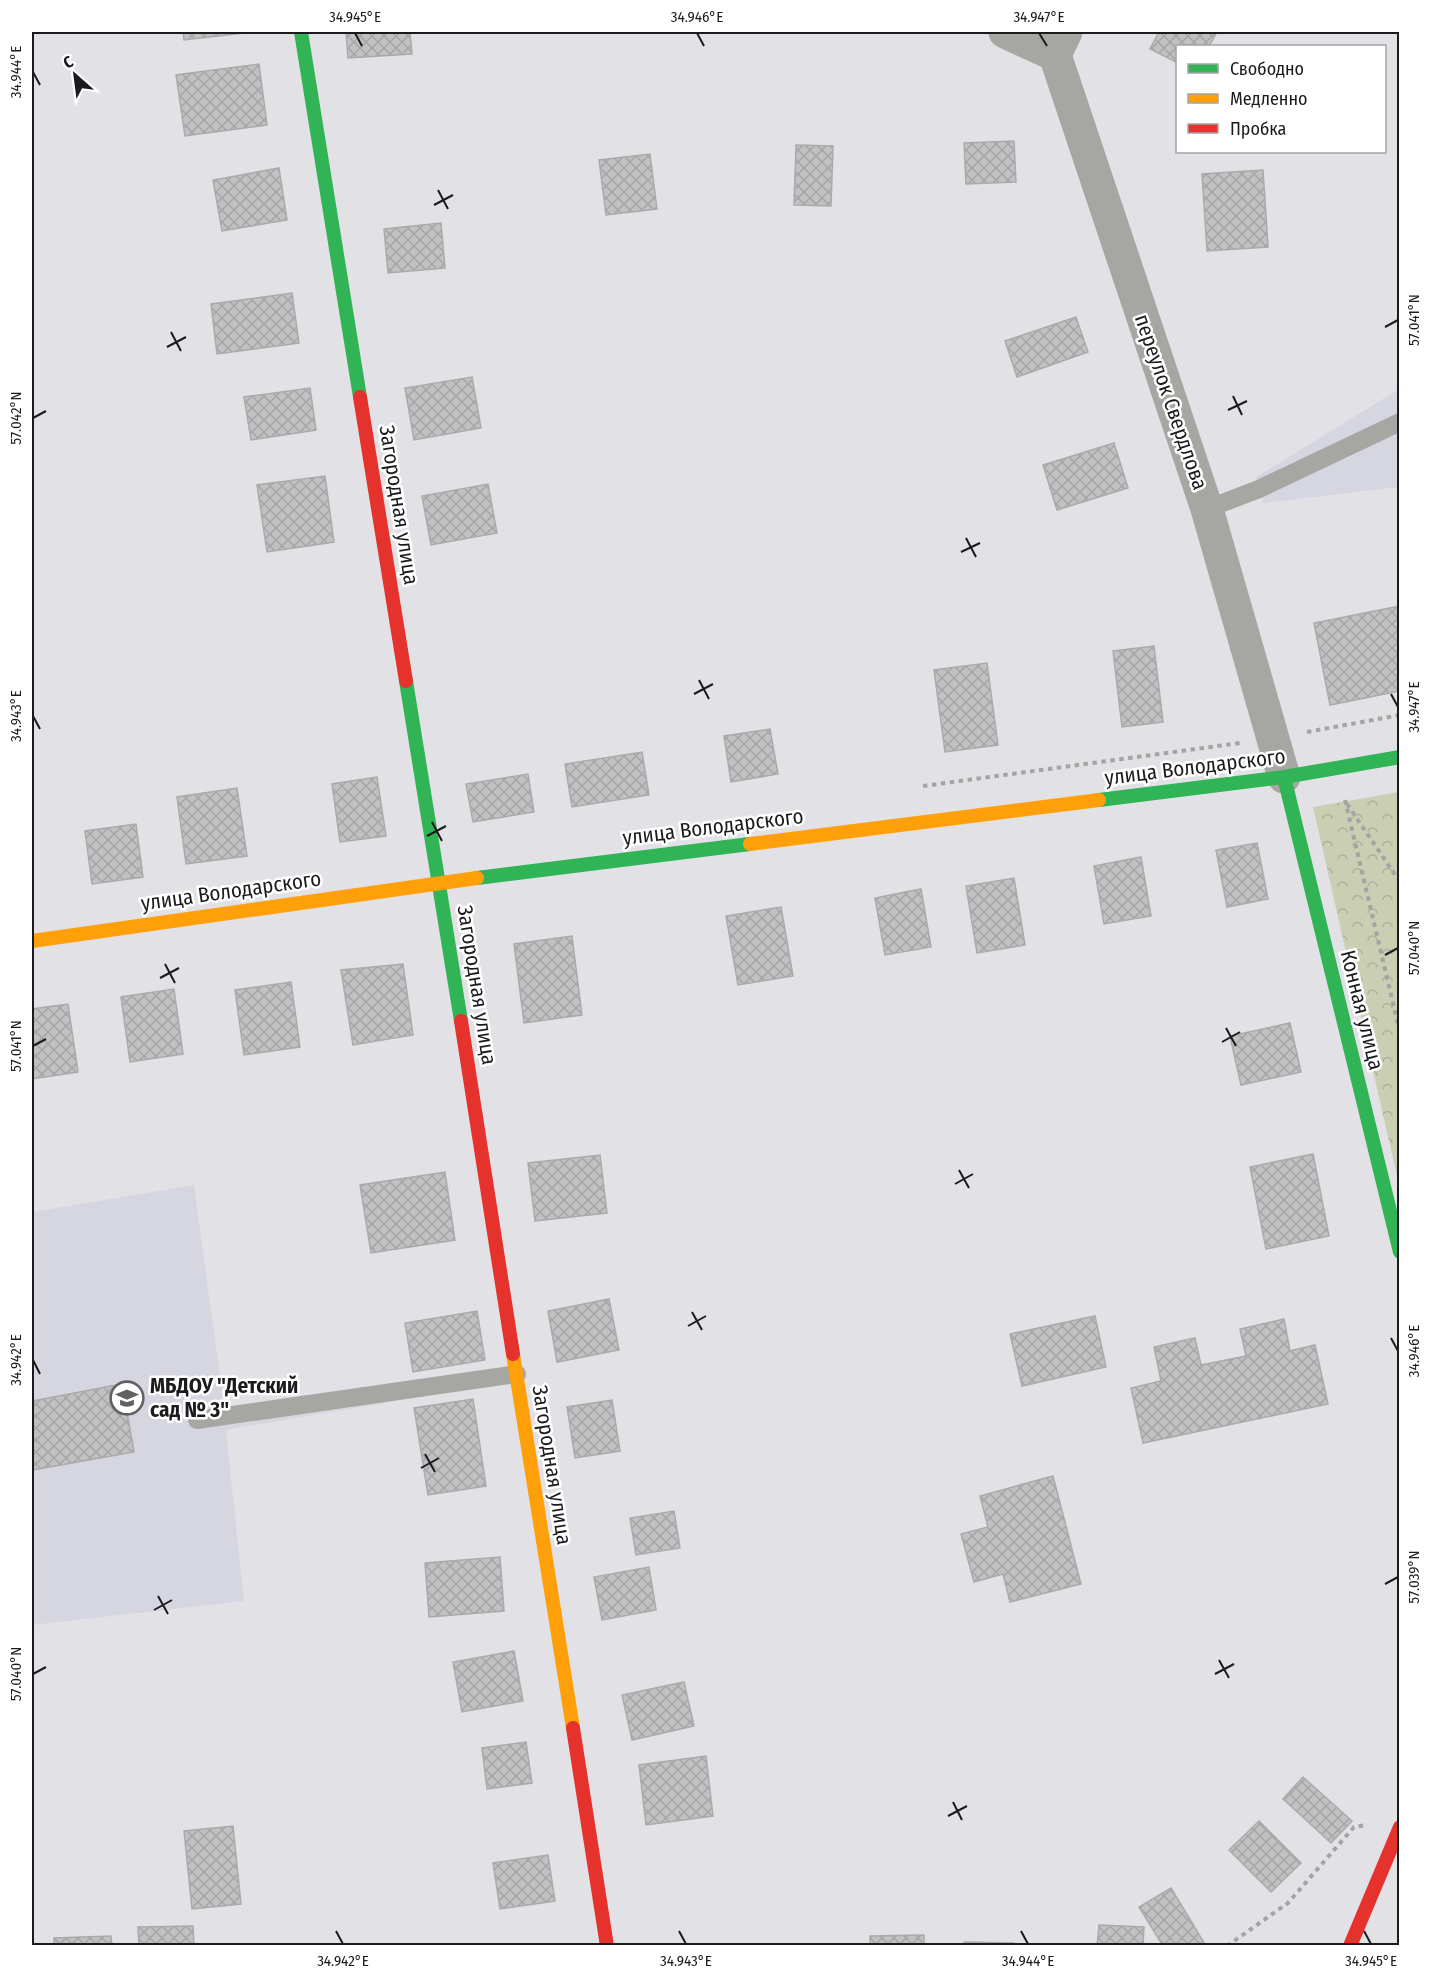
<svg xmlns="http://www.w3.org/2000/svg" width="1431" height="1977" viewBox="0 0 1431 1977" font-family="'Fira Sans Condensed',sans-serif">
	<defs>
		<pattern id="park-crowns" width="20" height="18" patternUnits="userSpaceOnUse" patternTransform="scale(1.5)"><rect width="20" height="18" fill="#cacfb4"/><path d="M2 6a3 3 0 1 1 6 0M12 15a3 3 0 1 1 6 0" fill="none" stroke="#adb19a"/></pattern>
		<pattern id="building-cross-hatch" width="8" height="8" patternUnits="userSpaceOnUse" patternTransform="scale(1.5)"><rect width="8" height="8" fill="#c2c1c2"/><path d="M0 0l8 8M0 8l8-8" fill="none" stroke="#a6a5a6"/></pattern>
	</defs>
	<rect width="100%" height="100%" fill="#e2e2e6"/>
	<path fill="#d5d6e0" d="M 1399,389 L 1399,487 L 1263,503 L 1256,477 Z
		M 194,1185 L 225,1413 L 495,1384 L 226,1430 L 244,1601 L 32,1625 L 32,1212 Z"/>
	<path fill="url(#park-crowns)" d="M 1399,792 L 1399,1185 L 1313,807 Z"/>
	<path fill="url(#building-cross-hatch)" stroke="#abaaab" stroke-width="1.5" d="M 183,32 L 253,32 L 184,40 Z
		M 346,32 L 410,32 L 412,54 L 348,58 Z
		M 1159,32 L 1217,32 L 1209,46 L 1178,46 L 1178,63 L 1150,49 Z
		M 259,64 L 267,125 L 185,136 L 176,75 Z
		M 1014,141 L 1016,182 L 966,184 L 964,143 Z
		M 796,145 L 833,146 L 831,206 L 794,205 Z
		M 650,154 L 657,209 L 606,215 L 599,160 Z
		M 279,168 L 287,220 L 222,231 L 213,180 Z
		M 1263,170 L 1268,247 L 1207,251 L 1202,174 Z
		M 441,223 L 445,268 L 388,273 L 384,229 Z
		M 292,293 L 299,343 L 217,354 L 211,304 Z
		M 1076,317 L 1088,352 L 1017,377 L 1005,341 Z
		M 472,377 L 481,428 L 414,440 L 405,388 Z
		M 310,388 L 316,430 L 251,440 L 244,397 Z
		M 1114,443 L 1128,488 L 1057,510 L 1043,465 Z
		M 325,476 L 334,542 L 267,552 L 257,485 Z
		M 488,484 L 497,533 L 431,545 L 422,496 Z
		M 1400,606 L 1400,691 L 1330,705 L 1314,623 Z
		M 1154,646 L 1163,722 L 1122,727 L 1113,651 Z
		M 987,663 L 998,745 L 945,752 L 934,670 Z
		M 770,729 L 778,774 L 731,782 L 724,736 Z
		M 642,752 L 649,795 L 572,807 L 565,764 Z
		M 528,774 L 534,812 L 473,822 L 466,784 Z
		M 377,777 L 386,836 L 340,842 L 332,784 Z
		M 237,788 L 247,856 L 186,864 L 177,797 Z
		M 136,824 L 143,877 L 92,884 L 85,831 Z
		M 1257,843 L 1268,899 L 1227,907 L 1216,850 Z
		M 1141,857 L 1151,916 L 1104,924 L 1094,866 Z
		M 1014,878 L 1025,945 L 977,953 L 966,886 Z
		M 921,889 L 931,947 L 885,955 L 875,898 Z
		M 781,907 L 793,976 L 738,985 L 726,916 Z
		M 572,936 L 582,1015 L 524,1023 L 514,944 Z
		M 403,964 L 413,1035 L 353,1045 L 341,970 Z
		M 291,982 L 300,1047 L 244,1055 L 235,990 Z
		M 174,989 L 183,1054 L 130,1062 L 121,997 Z
		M 68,1004 L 78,1072 L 32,1079 L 32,1009 Z
		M 1290,1023 L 1301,1072 L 1241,1085 L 1230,1036 Z
		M 1313,1154 L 1329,1236 L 1266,1249 L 1250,1167 Z
		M 600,1155 L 607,1213 L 535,1221 L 528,1163 Z
		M 445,1172 L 455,1240 L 371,1253 L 360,1185 Z
		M 609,1299 L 619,1350 L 557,1362 L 548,1311 Z
		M 477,1311 L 485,1360 L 413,1372 L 405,1323 Z
		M 1095,1316 L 1106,1367 L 1022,1386 L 1010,1334 Z
		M 1284,1319 L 1290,1351 L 1315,1345 L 1328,1404 L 1143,1443 L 1131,1388 L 1161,1381 L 1154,1347 L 1195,1338 L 1201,1365 L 1246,1356 L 1240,1329 Z
		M 122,1384 L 134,1452 L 32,1470 L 32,1401 Z
		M 473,1399 L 486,1486 L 428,1495 L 414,1408 Z
		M 612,1400 L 620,1451 L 575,1458 L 567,1407 Z
		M 1053,1476 L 1081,1584 L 1010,1602 L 1003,1574 L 974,1582 L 961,1534 L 988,1527 L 980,1496 Z
		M 674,1511 L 680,1548 L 636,1555 L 630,1518 Z
		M 500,1557 L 504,1611 L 429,1617 L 425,1563 Z
		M 649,1567 L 656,1610 L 602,1620 L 594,1577 Z
		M 514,1651 L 523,1701 L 462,1712 L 453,1662 Z
		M 684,1682 L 694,1726 L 632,1740 L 622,1695 Z
		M 526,1742 L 532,1783 L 487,1789 L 482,1748 Z
		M 706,1756 L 713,1816 L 646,1825 L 639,1765 Z
		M 1303,1777 L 1352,1821 L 1331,1843 L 1283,1799 Z
		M 1259,1821 L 1301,1863 L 1271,1892 L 1229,1850 Z
		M 233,1826 L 241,1904 L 192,1909 L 184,1831 Z
		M 548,1855 L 555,1901 L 500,1909 L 493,1863 Z
		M 1171,1888 L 1206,1946 L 1163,1946 L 1139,1907 Z
		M 1099,1925 L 1144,1927 L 1143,1946 L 1097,1946 Z
		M 193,1926 L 194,1946 L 139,1946 L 138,1927 Z
		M 924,1935 L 924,1946 L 870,1946 L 870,1936 Z
		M 111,1936 L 112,1946 L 54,1946 L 54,1938 Z
		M 964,1942 L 1014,1943 L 1014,1946 L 964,1946 Z"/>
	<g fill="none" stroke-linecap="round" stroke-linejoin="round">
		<path stroke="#a4a4a0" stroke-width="4" stroke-dasharray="4.5 4.5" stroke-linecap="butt" d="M 1307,732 L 1400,715
			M 923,786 L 1240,743
			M 1345,800 L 1400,1033
			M 1347,804 L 1400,882
			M 1227,1946 L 1288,1903 L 1354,1827 L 1366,1825"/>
		<path stroke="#a6a6a2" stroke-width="18" d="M 1207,509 L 1259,489 L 1400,422
			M 197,1420 L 517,1374"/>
		<path stroke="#a6a6a2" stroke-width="33" d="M 1005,32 L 1055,55
			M 1066,32 L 1055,55 L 1207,509 L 1284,777"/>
		<path stroke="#30b455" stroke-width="14" d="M 301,32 L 360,397
			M 406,681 L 461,1021
			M 1284,777 L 1400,1252
			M 1099,800 L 1284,777 L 1400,757
			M 477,878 L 750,844"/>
		<path stroke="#ff9f0a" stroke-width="14" d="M 750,844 L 1099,800
			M 32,941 L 477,878
			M 513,1354 L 573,1728"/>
		<path stroke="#e5322d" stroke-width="14" d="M 360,397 L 406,681
			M 461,1021 L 513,1354
			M 573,1728 L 607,1946
			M 1350,1946 L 1400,1827"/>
	</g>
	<path fill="none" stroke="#1b1b1e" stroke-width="2" d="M 355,33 L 362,46M 697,33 L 704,46M 1039,33 L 1047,46M 33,72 L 40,85M 438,190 L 448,209M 434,205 L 453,195M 1385,327 L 1398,320M 171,332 L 181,351M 167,347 L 186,337M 1233,396 L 1242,415M 1228,410 L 1247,401M 33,418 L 46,411M 966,538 L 976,557M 961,552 L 980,543M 699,680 L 709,699M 694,694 L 713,684M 1391,694 L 1398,707M 33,716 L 40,729M 432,822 L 442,841M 427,836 L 446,826M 1385,955 L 1398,948M 165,964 L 175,983M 160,978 L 179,968M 1226,1028 L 1236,1046M 1222,1042 L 1240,1032M 33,1046 L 46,1039M 959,1170 L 969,1188M 955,1184 L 973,1174M 692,1312 L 702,1330M 688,1326 L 706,1316M 1391,1338 L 1398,1351M 33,1360 L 40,1374M 425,1454 L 435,1472M 421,1468 L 439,1458M 1385,1584 L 1398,1577M 158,1596 L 168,1614M 154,1610 L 172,1600M 1219,1660 L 1229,1678M 33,1674 L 46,1667M 1215,1674 L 1234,1664M 953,1802 L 962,1820M 948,1816 L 967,1806M 336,1931 L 343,1944M 679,1931 L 686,1944M 1021,1931 L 1028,1944M 1364,1931 L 1371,1944"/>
	<defs>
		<g id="school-ring" transform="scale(1.725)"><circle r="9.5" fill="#fff" stroke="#616164" stroke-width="1.5"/><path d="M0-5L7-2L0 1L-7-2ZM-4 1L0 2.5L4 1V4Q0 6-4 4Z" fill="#616164"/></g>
	</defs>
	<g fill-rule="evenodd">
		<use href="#school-ring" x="127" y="1398"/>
	</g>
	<g text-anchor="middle" stroke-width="5" stroke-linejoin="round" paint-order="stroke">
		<g font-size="21" fill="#1b1b1e" stroke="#fff">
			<text transform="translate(1171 402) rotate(71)" y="7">переулок Свердлова</text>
			<text transform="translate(399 505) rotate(81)" y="7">Загородная улица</text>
			<text transform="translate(1195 767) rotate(-7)" y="7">улица Володарского</text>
			<text transform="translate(713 827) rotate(-7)" y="7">улица Володарского</text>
			<text transform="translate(231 891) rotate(-8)" y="7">улица Володарского</text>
			<text transform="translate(477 985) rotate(81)" y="7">Загородная улица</text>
			<text transform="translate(1362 1010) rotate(76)" y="7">Конная улица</text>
			<text transform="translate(552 1465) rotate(81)" y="7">Загородная улица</text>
		</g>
		<g font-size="21" font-weight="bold" fill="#1b1b1e" stroke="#fff" text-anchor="start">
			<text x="150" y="1393">МБДОУ "Детский<tspan x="150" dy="24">сад № 3"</tspan></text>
		</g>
	</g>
	<rect width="1431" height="1977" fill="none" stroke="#ffffff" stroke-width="66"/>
	<rect x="1176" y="45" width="210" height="108" fill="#ffffff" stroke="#a4a4a5" stroke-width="1.5"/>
	<rect x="1188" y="64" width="30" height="9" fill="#30b455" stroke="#a4a4a5" stroke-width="1.5"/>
	<text x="1230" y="75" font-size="18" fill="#1b1b1e">Свободно</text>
	<rect x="1188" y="94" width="30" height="9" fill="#ff9f0a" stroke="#a4a4a5" stroke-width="1.5"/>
	<text x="1230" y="105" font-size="18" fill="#1b1b1e">Медленно</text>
	<rect x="1188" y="124" width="30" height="9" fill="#e5322d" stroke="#a4a4a5" stroke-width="1.5"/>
	<text x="1230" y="135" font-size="18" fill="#1b1b1e">Пробка</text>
	<g transform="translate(75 75) rotate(332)" stroke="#ffffff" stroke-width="4.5" paint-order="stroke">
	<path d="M0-4.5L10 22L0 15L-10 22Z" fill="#1b1b1e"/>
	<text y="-9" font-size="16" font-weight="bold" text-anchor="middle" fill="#1b1b1e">С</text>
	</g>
	<rect x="33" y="33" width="1365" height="1911" fill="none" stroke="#1b1b1e" stroke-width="2"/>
	<g font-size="15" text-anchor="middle" fill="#1b1b1e">
		<text x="355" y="22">34.945°E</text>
		<text x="697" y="22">34.946°E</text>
		<text x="1039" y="22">34.947°E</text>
		<text transform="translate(16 72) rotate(-90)" y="5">34.944°E</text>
		<text transform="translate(1414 320) rotate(-90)" y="5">57.041°N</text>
		<text transform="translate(16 418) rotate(-90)" y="5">57.042°N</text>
		<text transform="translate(1414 707) rotate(-90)" y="5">34.947°E</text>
		<text transform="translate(16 716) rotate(-90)" y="5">34.943°E</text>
		<text transform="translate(1414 948) rotate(-90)" y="5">57.040°N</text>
		<text transform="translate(16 1046) rotate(-90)" y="5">57.041°N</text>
		<text transform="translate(1414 1351) rotate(-90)" y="5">34.946°E</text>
		<text transform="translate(16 1360) rotate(-90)" y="5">34.942°E</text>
		<text transform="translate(1414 1577) rotate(-90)" y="5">57.039°N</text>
		<text transform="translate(16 1674) rotate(-90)" y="5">57.040°N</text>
		<text x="343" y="1966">34.942°E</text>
		<text x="686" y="1966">34.943°E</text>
		<text x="1028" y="1966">34.944°E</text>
		<text x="1371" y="1966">34.945°E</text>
	</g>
</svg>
